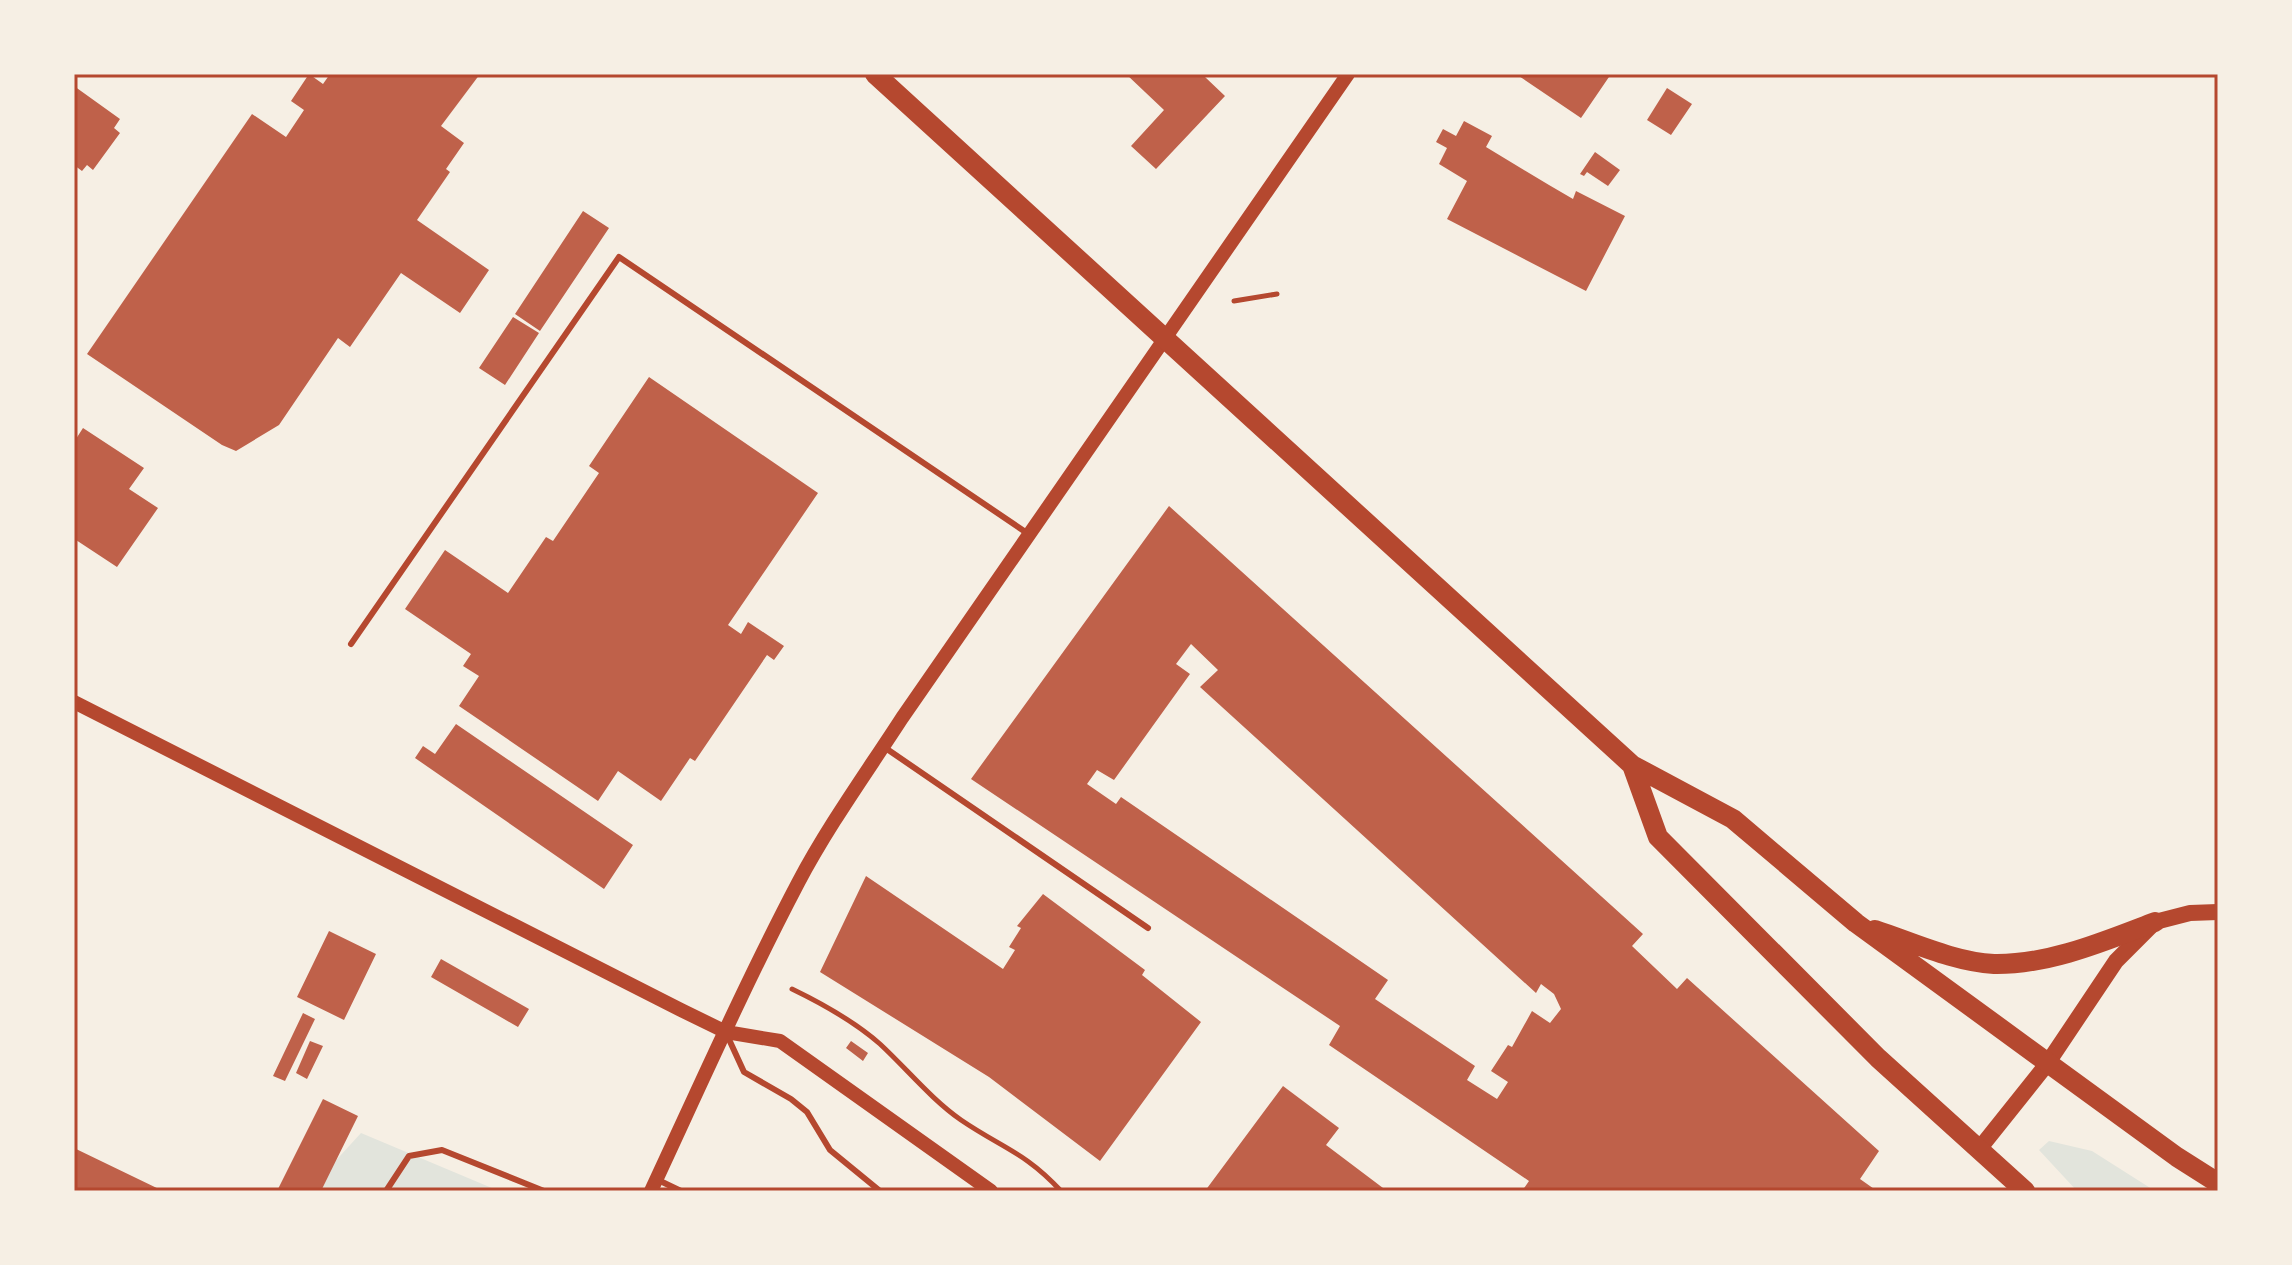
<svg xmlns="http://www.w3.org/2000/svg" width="2292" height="1265" viewBox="0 0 2292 1265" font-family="'Nunito Sans',sans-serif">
	<rect width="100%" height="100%" fill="#f6efe4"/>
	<path fill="#e2e4dc" d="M 361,1133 L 499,1191 L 308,1191 Z
		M 2049,1141 L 2092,1151 L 2155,1191 L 2077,1191 L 2039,1150 Z"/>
	<path fill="#bf614a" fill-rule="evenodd" d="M 309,74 L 323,84 L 330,74 L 480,74 L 441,126 L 464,143 L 446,169 L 450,172 L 417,220 L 489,270 L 460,313 L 401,273 L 350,347 L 338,338 L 279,425 L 236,451 L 222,445 L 87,354 L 252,114 L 286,137 L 304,110 L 291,101 Z
		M 1126,74 L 1208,74 L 1205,77 L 1225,96 L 1156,169 L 1131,146 L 1164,110 Z
		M 1516,74 L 1611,74 L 1581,118 Z
		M 74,86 L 120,119 L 114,128 L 120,133 L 93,170 L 87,165 L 82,171 L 74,165 Z
		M 1667,88 L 1692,104 L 1671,135 L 1647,120 Z
		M 1464,121 L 1492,136 L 1486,147 L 1549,185 L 1573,199 L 1576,191 L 1625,216 L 1586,291 L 1447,219 L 1467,181 L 1439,164 L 1447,148 L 1436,142 L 1443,129 L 1456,136 Z
		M 1595,152 L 1620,170 L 1608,186 L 1587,172 L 1584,176 L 1580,174 Z
		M 583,211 L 609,228 L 540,331 L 515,314 Z
		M 513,317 L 539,333 L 505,385 L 479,368 Z
		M 649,377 L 818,493 L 728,625 L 741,634 L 748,622 L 784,646 L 774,660 L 767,655 L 695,761 L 690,758 L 661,801 L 618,771 L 598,801 L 459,706 L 479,676 L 463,666 L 471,654 L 405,609 L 445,550 L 508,593 L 546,537 L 553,541 L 599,473 L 589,466 Z
		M 83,428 L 144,468 L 129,489 L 158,508 L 117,567 L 76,540 L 74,543 L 74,442 Z
		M 1169,506 L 1643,934 L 1632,946 L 1677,989 L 1687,978 L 1879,1151 L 1860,1179 L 1877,1191 L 1522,1191 L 1529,1181 L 1329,1045 L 1340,1026 L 971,779 ZM 1191,644 L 1218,670 L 1200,687 L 1536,993 L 1541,984 L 1554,994 L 1561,1009 L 1550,1023 L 1532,1011 L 1512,1047 L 1508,1045 L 1491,1071 L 1508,1082 L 1497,1099 L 1467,1080 L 1475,1066 L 1375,999 L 1388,980 L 1121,797 L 1116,804 L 1087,784 L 1097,770 L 1114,780 L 1190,674 L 1176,664 Z
		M 456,724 L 633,845 L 604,889 L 415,758 L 423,746 L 435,754 Z
		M 866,876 L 1003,969 L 1015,950 L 1009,947 L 1021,928 L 1017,926 L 1043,894 L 1145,970 L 1142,975 L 1201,1022 L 1100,1161 L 989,1077 L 820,972 Z
		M 329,931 L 376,954 L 344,1020 L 297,997 Z
		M 441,959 L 529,1009 L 518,1027 L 431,977 Z
		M 303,1013 L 315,1019 L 285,1081 L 273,1076 Z
		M 310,1041 L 323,1046 L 307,1079 L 296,1073 Z
		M 851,1041 L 868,1053 L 863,1061 L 846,1048 Z
		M 1283,1086 L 1339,1128 L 1326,1145 L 1387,1191 L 1205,1191 Z
		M 323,1099 L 358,1116 L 321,1191 L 277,1191 Z
		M 74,1148 L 163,1191 L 74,1191 Z"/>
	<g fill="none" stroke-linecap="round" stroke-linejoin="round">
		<path stroke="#b5482f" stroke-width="5" d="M 1234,301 L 1277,294
			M 792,989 C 823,1004 854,1021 880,1044 C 907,1069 931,1099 961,1120 C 1002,1148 1025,1152 1061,1191"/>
		<path stroke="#b5482f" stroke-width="6" d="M 351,644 L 619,257 L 1030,535
			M 884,747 L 1148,928
			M 727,1035 L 744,1072 L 791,1099 L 807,1112 L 830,1150 L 880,1191
			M 656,1179 L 681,1191
			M 386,1191 L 409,1156 L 442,1150 L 544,1191"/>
		<path stroke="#b5482f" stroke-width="14" d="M 74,702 L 681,1010 L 726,1032 L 780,1041 L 991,1191
			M 651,1191 C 699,1088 745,984 798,883 C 828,826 867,772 902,718 L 1348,74"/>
		<path stroke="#b5482f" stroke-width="16" d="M 1980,1148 L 2047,1064 L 2116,961 L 2155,922 L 2190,913 L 2218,912"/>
		<path stroke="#b5482f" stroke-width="20" d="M 875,74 L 1632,765 L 1733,819 L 1856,923 L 2177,1157 L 2218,1183
			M 1632,765 L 1658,837 L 1878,1058 L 2025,1191
			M 1875,930 C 1912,942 1954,962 1994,964 C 2049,965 2105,941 2155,922"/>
	</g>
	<rect width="2292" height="1265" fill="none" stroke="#f6efe4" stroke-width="152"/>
	<rect x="76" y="76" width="2140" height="1113" fill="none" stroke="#b5482f" stroke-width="3"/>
</svg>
